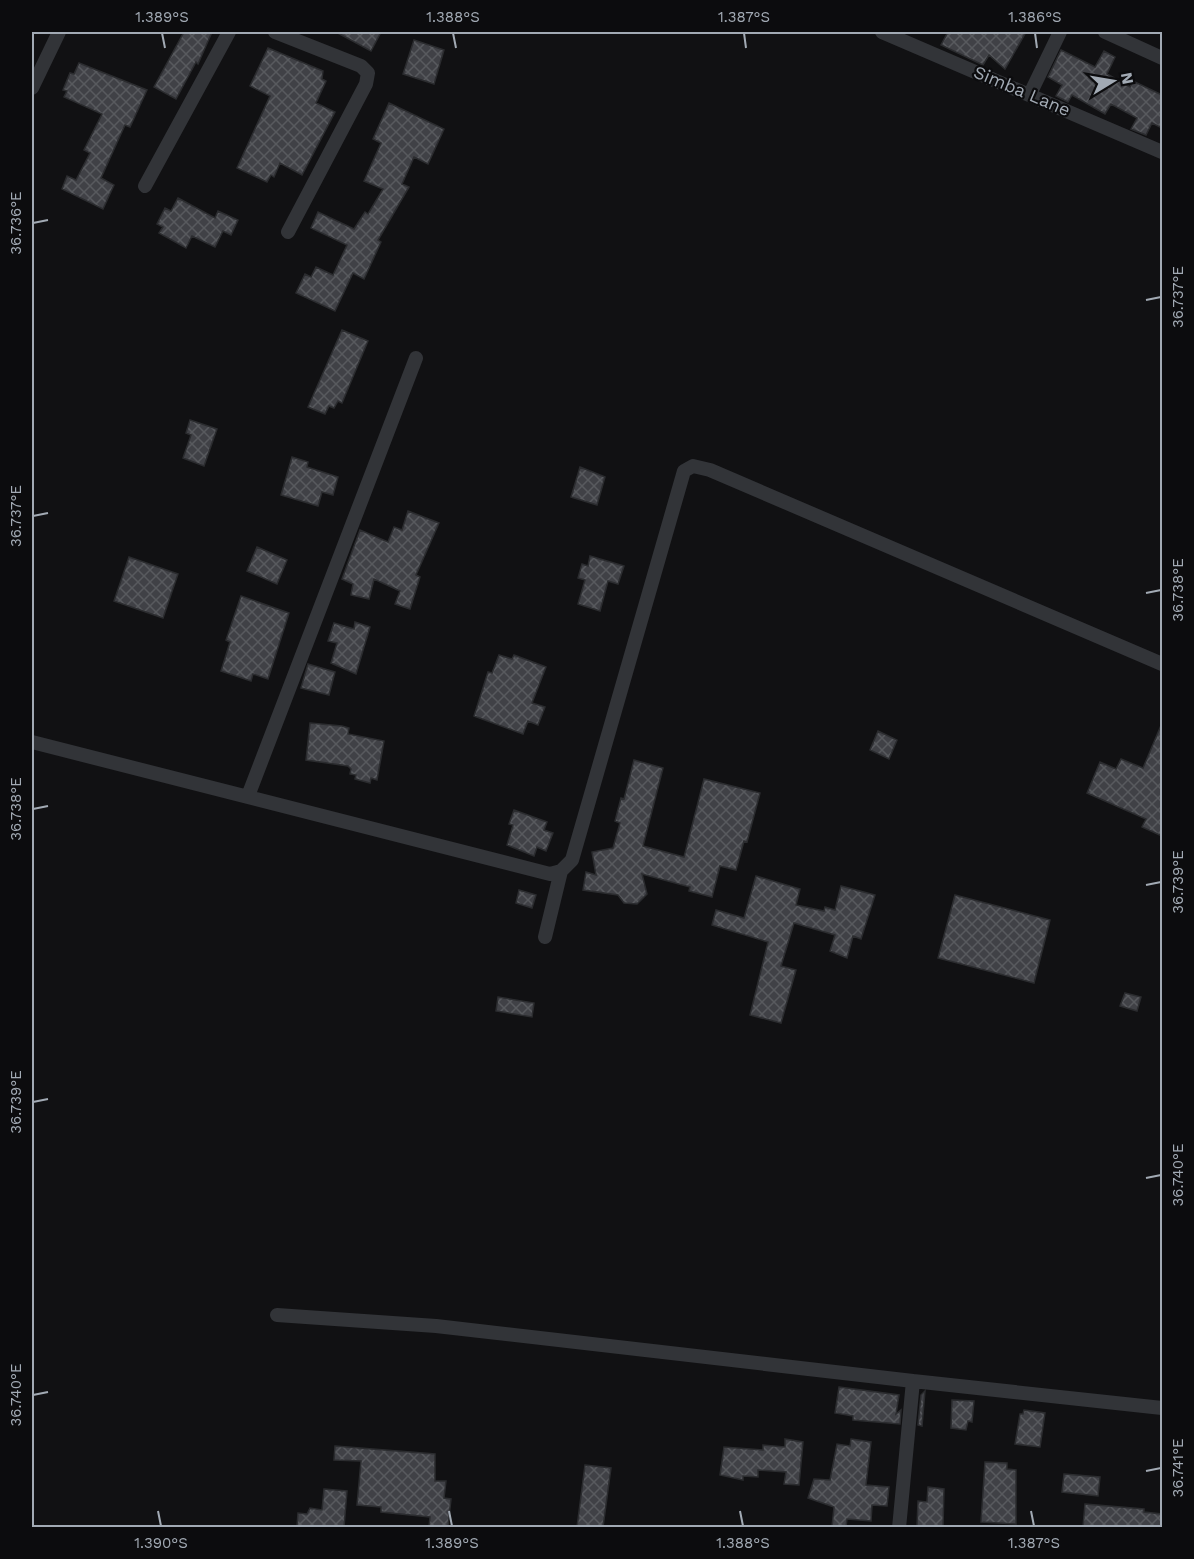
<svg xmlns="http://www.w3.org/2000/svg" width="1194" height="1559" viewBox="0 0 1194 1559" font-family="'Work Sans',sans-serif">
	<defs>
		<pattern id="building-cross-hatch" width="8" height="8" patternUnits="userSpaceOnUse" patternTransform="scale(1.5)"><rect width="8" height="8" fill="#404146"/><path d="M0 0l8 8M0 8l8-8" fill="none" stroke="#585a5e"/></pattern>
	</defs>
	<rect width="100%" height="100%" fill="#111113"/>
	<path fill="url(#building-cross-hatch)" stroke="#2b2c2f" stroke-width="1.5" d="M 184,32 L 212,32 L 198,64 L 196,62 L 176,99 L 154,87 Z
		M 336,32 L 381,32 L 371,51 Z
		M 948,32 L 1026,32 L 1005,69 L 989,55 L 983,65 L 941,45 Z
		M 414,40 L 444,50 L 434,84 L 403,74 Z
		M 268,48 L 323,71 L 322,79 L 326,81 L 316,103 L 335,112 L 302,175 L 280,163 L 274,177 L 271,175 L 267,182 L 237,168 L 270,96 L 250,86 Z
		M 1061,50 L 1095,67 L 1104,51 L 1115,57 L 1107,74 L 1130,87 L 1133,81 L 1162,95 L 1162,128 L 1152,123 L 1146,135 L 1131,129 L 1137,118 L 1111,104 L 1105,114 L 1072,95 L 1068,102 L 1056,96 L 1062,85 L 1048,77 Z
		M 79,63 L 147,90 L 130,127 L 125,125 L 101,178 L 114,185 L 103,209 L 62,189 L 67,176 L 76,180 L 90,153 L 84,150 L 102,114 L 64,97 L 67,91 L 63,90 L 70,73 L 74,74 Z
		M 389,103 L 444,129 L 428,164 L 414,157 L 402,184 L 409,187 L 378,240 L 381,242 L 364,279 L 353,273 L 335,311 L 296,293 L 305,274 L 311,277 L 316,267 L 333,275 L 347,245 L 311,228 L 318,212 L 354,229 L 365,212 L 368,214 L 383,189 L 364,181 L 381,143 L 373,139 Z
		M 178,198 L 215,218 L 218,211 L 238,220 L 231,235 L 223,231 L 215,247 L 192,236 L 186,248 L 159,233 L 163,227 L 157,224 L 165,208 L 171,211 Z
		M 342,330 L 368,341 L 342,403 L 338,401 L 334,408 L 329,406 L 325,414 L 308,407 Z
		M 190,420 L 217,429 L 204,466 L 183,458 L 191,435 L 186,433 Z
		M 292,457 L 308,462 L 307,467 L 338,477 L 333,495 L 322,492 L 318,506 L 281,495 Z
		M 580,467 L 605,477 L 597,505 L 571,497 Z
		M 408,511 L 439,523 L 416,575 L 420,577 L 410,609 L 395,604 L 400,591 L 374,579 L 369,599 L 351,595 L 353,584 L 342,579 L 360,530 L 388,542 L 394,527 L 402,530 Z
		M 257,547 L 287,560 L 277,584 L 247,571 Z
		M 590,556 L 624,566 L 618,584 L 608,581 L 600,611 L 578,604 L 585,580 L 578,578 L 582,564 L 588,566 Z
		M 129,557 L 178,574 L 163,618 L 114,601 Z
		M 241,596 L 289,613 L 268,679 L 253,674 L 251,681 L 221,671 L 230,642 L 226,640 Z
		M 355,622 L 370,627 L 356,674 L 331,663 L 337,643 L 328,641 L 334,623 L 354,629 Z
		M 499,655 L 512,659 L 514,655 L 546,667 L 532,703 L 545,707 L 538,725 L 528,721 L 523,734 L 474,716 L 488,672 L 492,673 Z
		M 308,664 L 335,672 L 329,695 L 301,688 Z
		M 310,723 L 342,726 L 349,728 L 348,734 L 384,741 L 377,780 L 371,778 L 370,783 L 355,779 L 356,775 L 350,774 L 351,769 L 348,766 L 306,760 Z
		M 1162,723 L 1162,836 L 1142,827 L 1146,819 L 1087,793 L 1100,762 L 1116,769 L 1121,759 L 1143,768 Z
		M 878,731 L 897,740 L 889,759 L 870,750 Z
		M 634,760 L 663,768 L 643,846 L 684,857 L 704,779 L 760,793 L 747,842 L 744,841 L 736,870 L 720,866 L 712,897 L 689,891 L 690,887 L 642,874 L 647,894 L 637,904 L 624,903 L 618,895 L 583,890 L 586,872 L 596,875 L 592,852 L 613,848 L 620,823 L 615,821 L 621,798 L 624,799 Z
		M 514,810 L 547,822 L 544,830 L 553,833 L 546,851 L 537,847 L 534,856 L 507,845 L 513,825 L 509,824 Z
		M 756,876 L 800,889 L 796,905 L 824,911 L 825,907 L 835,910 L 841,886 L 875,895 L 861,939 L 853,936 L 847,958 L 830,951 L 835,935 L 794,923 L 781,966 L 796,970 L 781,1023 L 750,1015 L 768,942 L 712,925 L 716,910 L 744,918 Z
		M 519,890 L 536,895 L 532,908 L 516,903 Z
		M 955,895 L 1050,920 L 1034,983 L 938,958 Z
		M 1125,993 L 1141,997 L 1137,1011 L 1120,1006 Z
		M 498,997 L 534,1003 L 532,1017 L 496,1011 Z
		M 839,1387 L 899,1395 L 896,1414 L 901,1410 L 900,1424 L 853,1420 L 853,1416 L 835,1413 Z
		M 925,1391 L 922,1426 L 918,1425 L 921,1395 Z
		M 952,1400 L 974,1401 L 972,1422 L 968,1421 L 966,1430 L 951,1428 Z
		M 1024,1410 L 1045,1413 L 1040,1447 L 1015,1444 L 1020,1414 L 1023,1414 Z
		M 785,1439 L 803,1442 L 799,1485 L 784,1484 L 786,1472 L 758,1470 L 758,1477 L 743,1476 L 743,1480 L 720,1475 L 724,1447 L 763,1450 L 763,1445 L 785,1447 Z
		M 851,1439 L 871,1442 L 866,1485 L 889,1487 L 887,1506 L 872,1505 L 871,1521 L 847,1519 L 846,1527 L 832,1527 L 834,1507 L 808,1498 L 814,1479 L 830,1480 L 837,1444 L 850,1446 Z
		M 335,1446 L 435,1454 L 435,1481 L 446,1481 L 444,1498 L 451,1499 L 448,1527 L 429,1527 L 430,1517 L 381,1512 L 381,1507 L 357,1505 L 361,1461 L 334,1460 Z
		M 985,1462 L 1007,1463 L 1007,1469 L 1016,1470 L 1016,1524 L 981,1522 Z
		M 585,1465 L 611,1468 L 603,1527 L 577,1527 Z
		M 1064,1474 L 1100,1477 L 1098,1496 L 1062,1492 Z
		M 928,1487 L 944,1489 L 943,1527 L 917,1527 L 918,1501 L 927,1502 Z
		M 324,1489 L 347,1491 L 344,1527 L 297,1527 L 298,1513 L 307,1514 L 310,1508 L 322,1510 Z
		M 1085,1504 L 1144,1509 L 1144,1512 L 1162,1514 L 1162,1527 L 1083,1527 Z"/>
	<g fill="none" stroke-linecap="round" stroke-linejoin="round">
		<path stroke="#323438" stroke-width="14" d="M 275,32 L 361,66 L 368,73 L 366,84 L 288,232
			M 882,32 L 1162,152
			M 1105,32 L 1162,58
			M 32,88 L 59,32
			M 1030,94 L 1060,32
			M 145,186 L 229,32
			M 32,742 L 550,874 L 561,871 L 572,860 L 684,471 L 693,466 L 710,470 L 1162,664
			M 248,796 L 416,358
			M 545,937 L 561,871
			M 277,1315 L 436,1326 L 913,1381
			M 899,1528 L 913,1381 L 1162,1408"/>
	</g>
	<path fill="none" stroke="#a2aab4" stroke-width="2" d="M 162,33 L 165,48M 453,33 L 456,48M 744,33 L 746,48M 1035,33 L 1037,48M 33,223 L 48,220M 1146,300 L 1161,297M 33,516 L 48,513M 1146,593 L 1161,590M 33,809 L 48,806M 1146,885 L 1161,882M 33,1102 L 48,1099M 1146,1178 L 1161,1175M 33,1395 L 48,1392M 1146,1471 L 1161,1468M 158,1511 L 161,1526M 449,1511 L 452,1526M 740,1511 L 743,1526M 1031,1511 L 1034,1526"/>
	<g text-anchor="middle" stroke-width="4.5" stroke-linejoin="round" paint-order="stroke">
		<g font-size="18" fill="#a2aab4" stroke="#0c0c0e">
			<text transform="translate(1022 91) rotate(23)" y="6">Simba Lane</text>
		</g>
	</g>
	<rect width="1194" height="1559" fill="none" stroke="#0c0c0e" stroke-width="66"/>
	<g transform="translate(1113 81) rotate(79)" stroke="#0c0c0e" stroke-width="4.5" paint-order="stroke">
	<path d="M0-4.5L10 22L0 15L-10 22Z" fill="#a2aab4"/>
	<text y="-9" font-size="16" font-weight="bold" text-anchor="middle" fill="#a2aab4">N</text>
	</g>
	<rect x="33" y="33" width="1128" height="1493" fill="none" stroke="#a2aab4" stroke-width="2"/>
	<g font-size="15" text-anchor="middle" fill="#a2aab4">
		<text x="162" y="22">1.389°S</text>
		<text x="453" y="22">1.388°S</text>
		<text x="744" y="22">1.387°S</text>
		<text x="1035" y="22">1.386°S</text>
		<text transform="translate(16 223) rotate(-90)" y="5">36.736°E</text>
		<text transform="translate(1178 297) rotate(-90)" y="5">36.737°E</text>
		<text transform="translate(16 516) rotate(-90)" y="5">36.737°E</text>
		<text transform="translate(1178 590) rotate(-90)" y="5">36.738°E</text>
		<text transform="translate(16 809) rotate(-90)" y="5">36.738°E</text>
		<text transform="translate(1178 882) rotate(-90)" y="5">36.739°E</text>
		<text transform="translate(16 1102) rotate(-90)" y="5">36.739°E</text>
		<text transform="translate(1178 1175) rotate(-90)" y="5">36.740°E</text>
		<text transform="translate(16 1395) rotate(-90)" y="5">36.740°E</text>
		<text transform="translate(1178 1468) rotate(-90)" y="5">36.741°E</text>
		<text x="161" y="1548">1.390°S</text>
		<text x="452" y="1548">1.389°S</text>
		<text x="743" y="1548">1.388°S</text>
		<text x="1034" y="1548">1.387°S</text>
	</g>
</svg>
